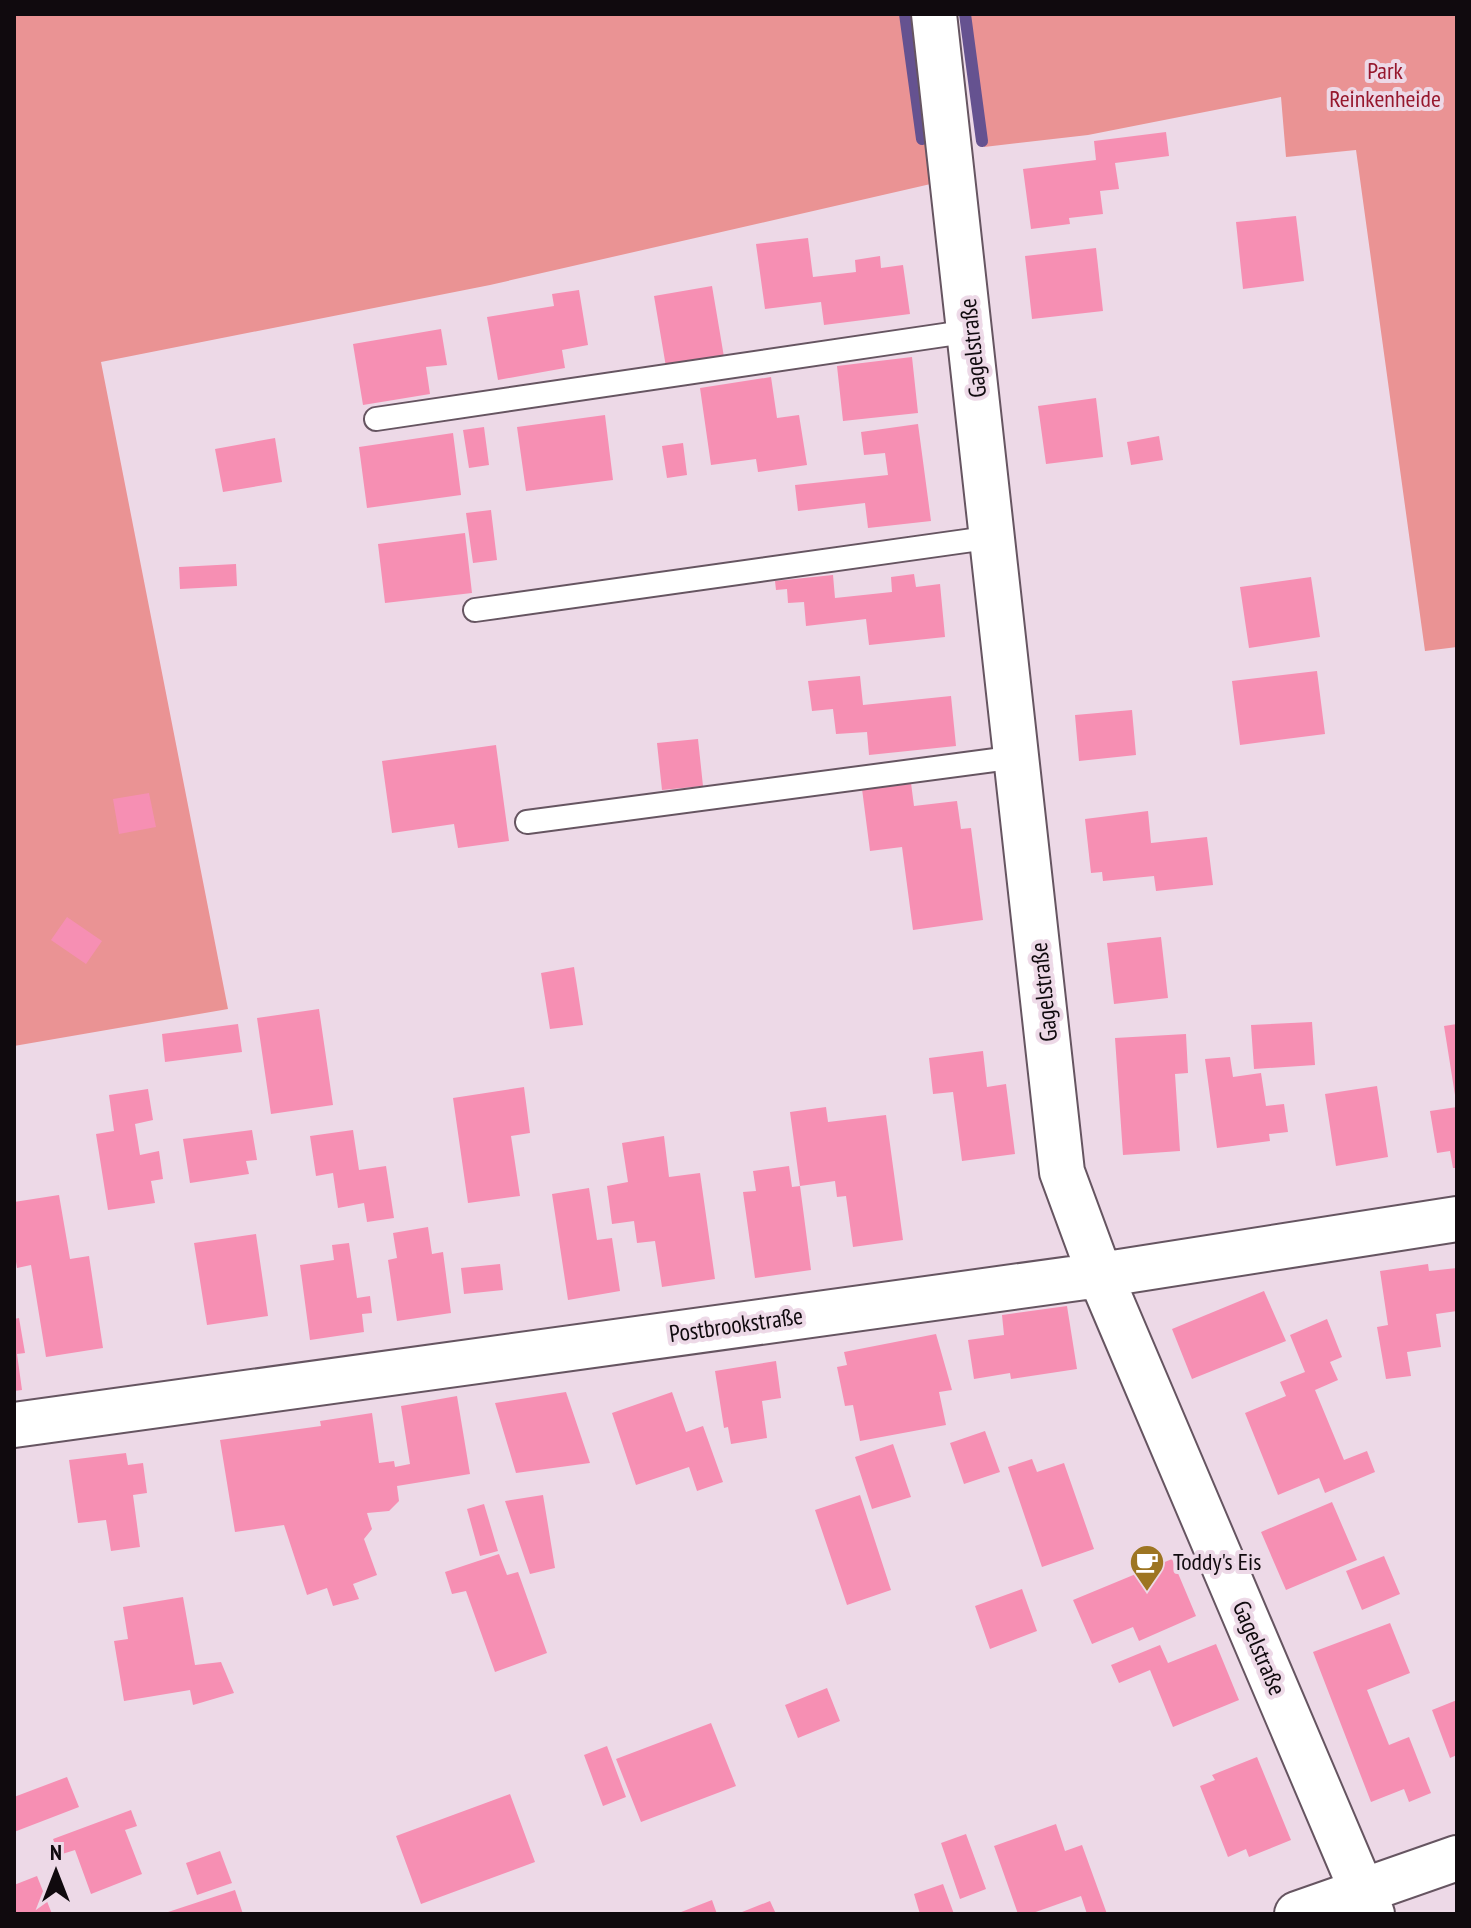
<svg xmlns="http://www.w3.org/2000/svg" width="1471" height="1928" viewBox="0 0 1471 1928" font-family="'PT Sans Narrow',sans-serif">
	<rect width="100%" height="100%" fill="#edd9e7"/>
	<path fill="#ea9394" d="M 14,14 L 915,14 L 935,183 L 490,285 L 101,362 L 228,1009 L 14,1046 Z
		M 967,14 L 1457,14 L 1457,647 L 1425,651 L 1356,150 L 1286,157 L 1281,97 L 1088,135 L 984,147 Z"/>
	<g fill="none" stroke-linecap="round" stroke-linejoin="round">
		<path stroke="#655290" stroke-width="12" d="M 905,14 L 922,139
			M 965,14 L 982,141"/>
	</g>
	<path fill="#f68fb3" d="M 1166,132 L 1169,156 L 1115,163 L 1119,189 L 1100,191 L 1103,214 L 1069,218 L 1070,224 L 1031,229 L 1023,169 L 1096,160 L 1094,141 Z
		M 1296,216 L 1304,281 L 1243,289 L 1236,222 Z
		M 808,238 L 813,277 L 856,272 L 855,260 L 880,256 L 881,268 L 903,265 L 910,314 L 824,325 L 821,302 L 765,309 L 756,244 Z
		M 1096,248 L 1103,311 L 1032,319 L 1025,256 Z
		M 712,286 L 724,357 L 666,367 L 654,296 Z
		M 579,290 L 588,345 L 562,350 L 565,368 L 498,380 L 487,317 L 554,306 L 552,294 Z
		M 441,329 L 447,365 L 426,367 L 430,394 L 363,405 L 353,344 Z
		M 912,357 L 918,413 L 843,421 L 837,366 Z
		M 771,377 L 777,418 L 799,415 L 807,465 L 758,472 L 756,459 L 711,465 L 700,388 Z
		M 1096,398 L 1103,457 L 1046,464 L 1038,406 Z
		M 605,415 L 613,480 L 526,491 L 517,427 Z
		M 918,424 L 931,521 L 868,528 L 865,503 L 798,511 L 795,485 L 888,475 L 885,453 L 864,455 L 861,432 Z
		M 484,427 L 489,465 L 469,468 L 463,430 Z
		M 453,433 L 461,495 L 367,508 L 359,447 Z
		M 1159,436 L 1163,460 L 1131,465 L 1127,442 Z
		M 275,438 L 282,482 L 223,492 L 215,449 Z
		M 683,443 L 687,475 L 667,478 L 662,446 Z
		M 491,510 L 497,560 L 473,563 L 466,513 Z
		M 465,533 L 472,593 L 385,603 L 378,544 Z
		M 236,564 L 237,586 L 180,589 L 179,567 Z
		M 914,574 L 916,587 L 940,584 L 945,637 L 869,645 L 866,619 L 806,626 L 804,602 L 788,603 L 787,589 L 776,590 L 775,581 L 833,575 L 835,598 L 892,592 L 891,577 Z
		M 1311,577 L 1320,637 L 1249,648 L 1240,587 Z
		M 1317,671 L 1325,734 L 1240,745 L 1232,681 Z
		M 860,676 L 863,705 L 951,696 L 956,746 L 869,755 L 867,732 L 836,734 L 833,709 L 812,711 L 808,681 Z
		M 1132,710 L 1136,755 L 1079,761 L 1075,715 Z
		M 698,739 L 703,786 L 662,790 L 657,743 Z
		M 496,745 L 509,841 L 458,848 L 454,824 L 392,833 L 382,761 Z
		M 911,783 L 914,806 L 957,801 L 961,829 L 971,828 L 983,920 L 913,930 L 902,847 L 870,851 L 862,789 Z
		M 149,793 L 156,827 L 119,834 L 113,799 Z
		M 1148,811 L 1151,843 L 1207,837 L 1213,885 L 1156,891 L 1154,876 L 1103,881 L 1102,872 L 1091,873 L 1085,819 Z
		M 67,917 L 102,941 L 86,964 L 51,940 Z
		M 1161,937 L 1168,998 L 1114,1004 L 1107,943 Z
		M 574,967 L 583,1025 L 550,1029 L 541,973 Z
		M 319,1009 L 333,1105 L 271,1114 L 257,1018 Z
		M 1312,1022 L 1315,1065 L 1254,1069 L 1251,1025 Z
		M 238,1024 L 242,1052 L 165,1062 L 162,1034 Z
		M 1457,1024 L 1457,1095 L 1455,1095 L 1444,1026 Z
		M 1186,1034 L 1188,1073 L 1175,1074 L 1180,1151 L 1123,1155 L 1115,1038 Z
		M 983,1051 L 987,1087 L 1006,1084 L 1015,1154 L 962,1161 L 953,1092 L 933,1094 L 929,1058 Z
		M 1230,1057 L 1233,1077 L 1261,1073 L 1266,1106 L 1284,1104 L 1288,1132 L 1269,1134 L 1270,1141 L 1217,1148 L 1205,1059 Z
		M 1377,1086 L 1388,1157 L 1336,1166 L 1325,1094 Z
		M 524,1087 L 530,1133 L 511,1136 L 520,1196 L 468,1203 L 453,1098 Z
		M 148,1089 L 153,1120 L 135,1124 L 140,1155 L 159,1151 L 163,1179 L 151,1181 L 155,1203 L 108,1210 L 96,1134 L 114,1131 L 109,1095 Z
		M 826,1107 L 828,1122 L 886,1115 L 903,1240 L 853,1247 L 846,1196 L 837,1197 L 835,1181 L 800,1186 L 790,1112 Z
		M 1457,1107 L 1457,1168 L 1453,1168 L 1450,1151 L 1437,1153 L 1430,1111 Z
		M 252,1130 L 257,1160 L 246,1161 L 249,1174 L 190,1183 L 183,1139 Z
		M 353,1130 L 359,1170 L 386,1166 L 394,1218 L 367,1222 L 364,1203 L 338,1208 L 333,1173 L 316,1176 L 310,1136 Z
		M 664,1136 L 669,1177 L 700,1173 L 715,1279 L 662,1287 L 655,1241 L 637,1243 L 634,1221 L 612,1224 L 607,1186 L 628,1182 L 622,1143 Z
		M 789,1166 L 792,1187 L 800,1186 L 811,1270 L 755,1278 L 743,1192 L 756,1191 L 753,1171 Z
		M 589,1188 L 597,1240 L 612,1238 L 620,1291 L 568,1300 L 552,1194 Z
		M 59,1195 L 70,1259 L 89,1256 L 103,1348 L 46,1357 L 31,1265 L 17,1268 L 14,1249 L 14,1202 Z
		M 428,1227 L 432,1254 L 443,1252 L 451,1313 L 397,1321 L 388,1260 L 397,1258 L 393,1233 Z
		M 256,1234 L 268,1316 L 207,1325 L 194,1243 Z
		M 349,1243 L 357,1298 L 370,1296 L 372,1313 L 362,1314 L 364,1332 L 310,1340 L 300,1265 L 334,1260 L 332,1245 Z
		M 500,1264 L 503,1290 L 464,1294 L 461,1268 Z
		M 1428,1264 L 1429,1271 L 1457,1268 L 1457,1311 L 1436,1314 L 1441,1347 L 1407,1352 L 1411,1376 L 1386,1379 L 1377,1327 L 1388,1325 L 1380,1271 Z
		M 1264,1291 L 1286,1341 L 1192,1379 L 1172,1329 Z
		M 1067,1306 L 1077,1369 L 1011,1379 L 1010,1373 L 974,1379 L 968,1340 L 1004,1335 L 1002,1315 Z
		M 19,1318 L 25,1353 L 17,1354 L 22,1390 L 14,1391 L 14,1319 Z
		M 1327,1319 L 1342,1357 L 1330,1362 L 1338,1380 L 1315,1390 L 1344,1460 L 1367,1451 L 1375,1472 L 1325,1493 L 1319,1478 L 1278,1495 L 1245,1413 L 1286,1396 L 1280,1382 L 1305,1372 L 1290,1335 Z
		M 936,1334 L 952,1390 L 939,1392 L 946,1425 L 860,1441 L 853,1405 L 845,1406 L 837,1367 L 847,1365 L 844,1352 Z
		M 776,1361 L 781,1398 L 762,1401 L 767,1438 L 731,1444 L 728,1427 L 724,1428 L 715,1371 Z
		M 566,1392 L 590,1463 L 516,1473 L 495,1403 Z
		M 672,1392 L 686,1432 L 703,1426 L 723,1482 L 697,1491 L 689,1467 L 636,1485 L 612,1413 Z
		M 457,1396 L 470,1474 L 397,1486 L 399,1501 L 389,1511 L 367,1513 L 372,1529 L 364,1539 L 377,1575 L 353,1584 L 359,1599 L 333,1606 L 327,1588 L 307,1595 L 284,1525 L 235,1532 L 220,1440 L 321,1426 L 320,1421 L 372,1413 L 379,1463 L 394,1461 L 395,1467 L 410,1464 L 401,1406 Z
		M 985,1431 L 1000,1472 L 964,1484 L 950,1443 Z
		M 893,1444 L 911,1497 L 872,1509 L 855,1457 Z
		M 126,1453 L 128,1465 L 143,1463 L 147,1493 L 133,1495 L 140,1547 L 111,1551 L 106,1520 L 78,1523 L 69,1460 Z
		M 1032,1459 L 1037,1472 L 1064,1463 L 1094,1549 L 1042,1567 L 1008,1467 Z
		M 543,1495 L 555,1568 L 530,1574 L 505,1501 Z
		M 860,1495 L 891,1590 L 847,1605 L 815,1510 Z
		M 1332,1502 L 1357,1560 L 1286,1590 L 1261,1532 Z
		M 484,1504 L 498,1551 L 480,1556 L 467,1509 Z
		M 499,1554 L 507,1575 L 518,1572 L 547,1653 L 495,1672 L 466,1591 L 452,1594 L 445,1572 Z
		M 1384,1556 L 1400,1594 L 1362,1610 L 1346,1571 Z
		M 1172,1559 L 1196,1616 L 1139,1641 L 1133,1627 L 1092,1644 L 1073,1600 Z
		M 1022,1589 L 1037,1631 L 990,1649 L 975,1606 Z
		M 183,1597 L 195,1665 L 221,1662 L 234,1693 L 193,1705 L 190,1690 L 124,1701 L 114,1641 L 128,1639 L 123,1607 Z
		M 1390,1623 L 1410,1673 L 1367,1690 L 1389,1745 L 1409,1737 L 1431,1793 L 1409,1802 L 1404,1789 L 1371,1802 L 1313,1652 Z
		M 1216,1644 L 1239,1700 L 1173,1727 L 1150,1670 L 1119,1683 L 1111,1665 L 1160,1645 L 1168,1663 Z
		M 827,1688 L 840,1721 L 798,1738 L 785,1705 Z
		M 1457,1700 L 1457,1755 L 1450,1758 L 1432,1710 Z
		M 711,1723 L 736,1786 L 641,1822 L 616,1759 Z
		M 607,1746 L 626,1797 L 603,1806 L 584,1755 Z
		M 1257,1757 L 1291,1840 L 1249,1857 L 1246,1849 L 1228,1857 L 1200,1786 L 1215,1780 L 1212,1775 Z
		M 67,1777 L 79,1807 L 14,1832 L 14,1797 Z
		M 510,1794 L 535,1862 L 421,1904 L 396,1836 Z
		M 131,1810 L 137,1826 L 125,1830 L 142,1874 L 91,1894 L 75,1850 L 59,1855 L 53,1839 Z
		M 1056,1824 L 1065,1851 L 1082,1845 L 1107,1914 L 1087,1914 L 1081,1896 L 1030,1914 L 1018,1914 L 994,1846 Z
		M 966,1834 L 986,1889 L 960,1899 L 941,1843 Z
		M 220,1851 L 232,1883 L 197,1895 L 186,1863 Z
		M 37,1876 L 52,1914 L 14,1914 L 14,1885 Z
		M 943,1884 L 954,1914 L 920,1914 L 914,1894 Z
		M 235,1890 L 243,1914 L 165,1914 L 165,1913 Z
		M 712,1900 L 717,1914 L 676,1914 Z
		M 770,1901 L 776,1914 L 737,1914 Z"/>
	<g fill="none" stroke-linecap="round" stroke-linejoin="round">
		<g stroke="#665561" stroke-width="26">
			<path id="lane" d="M 376,419 L 971,331
				M 475,610 L 994,537
				M 527,822 L 1018,757"/>
		</g>
		<g stroke="#665561" stroke-width="48">
			<path id="street" d="M 934,14 L 1062,1172 L 1100,1275 L 1372,1914
				M 14,1425 L 1100,1275 L 1457,1219
				M 1297,1914 L 1457,1858"/>
		</g>
		<use href="#lane" stroke="#fff" stroke-width="22"/>
		<use href="#street" stroke="#fff" stroke-width="44"/>
	</g>
	<defs>
		<g id="cafe-pin" transform="scale(1.8)"><path d="M0 17L-7.5 6A9.5 9.5 0 1 1 7.5 6Z" fill="#9d7522" stroke="#edd9e7"/><path d="M-5.5-4.5H6V0H3Q3 3.5 0 3.5H-2.5Q-5.5 3.5-5.5 0ZM3-3.2v2h1.7v-2ZM-6 4.5H4V6H-6Z" fill="#fff"/></g>
	</defs>
	<g fill-rule="evenodd">
		<use href="#cafe-pin" x="1147" y="1562"/>
	</g>
	<g text-anchor="middle" stroke-width="8" stroke-linejoin="round" paint-order="stroke">
		<g font-size="24" fill="#96172d" stroke="#edd9e7">
			<text x="1385" y="79">Park<tspan x="1385" dy="28">Reinkenheide</tspan></text>
		</g>
		<g font-size="24" fill="#100a0e" stroke="#edd9e7">
			<text transform="translate(973 348) rotate(-96)" y="8">Gagelstraße</text>
			<text transform="translate(1044 992) rotate(-96)" y="8">Gagelstraße</text>
			<text transform="translate(736 1325) rotate(-8)" y="8">Postbrookstraße</text>
			<text transform="translate(1259 1648) rotate(67)" y="8">Gagelstraße</text>
		</g>
		<g font-size="24" fill="#100a0e" stroke="#edd9e7" text-anchor="start">
			<text x="1173" y="1570">Toddy's Eis</text>
		</g>
	</g>
	<rect width="1471" height="1928" fill="none" stroke="#100a0e" stroke-width="32"/>
	<g transform="translate(56 1872)" stroke="#edd9e7" stroke-width="6" paint-order="stroke">
	<path d="M0-6L14 30L0 20L-14 30Z" fill="#100a0e"/>
	<text y="-12" font-size="22" font-weight="bold" text-anchor="middle" fill="#100a0e">N</text>
	</g>
</svg>
